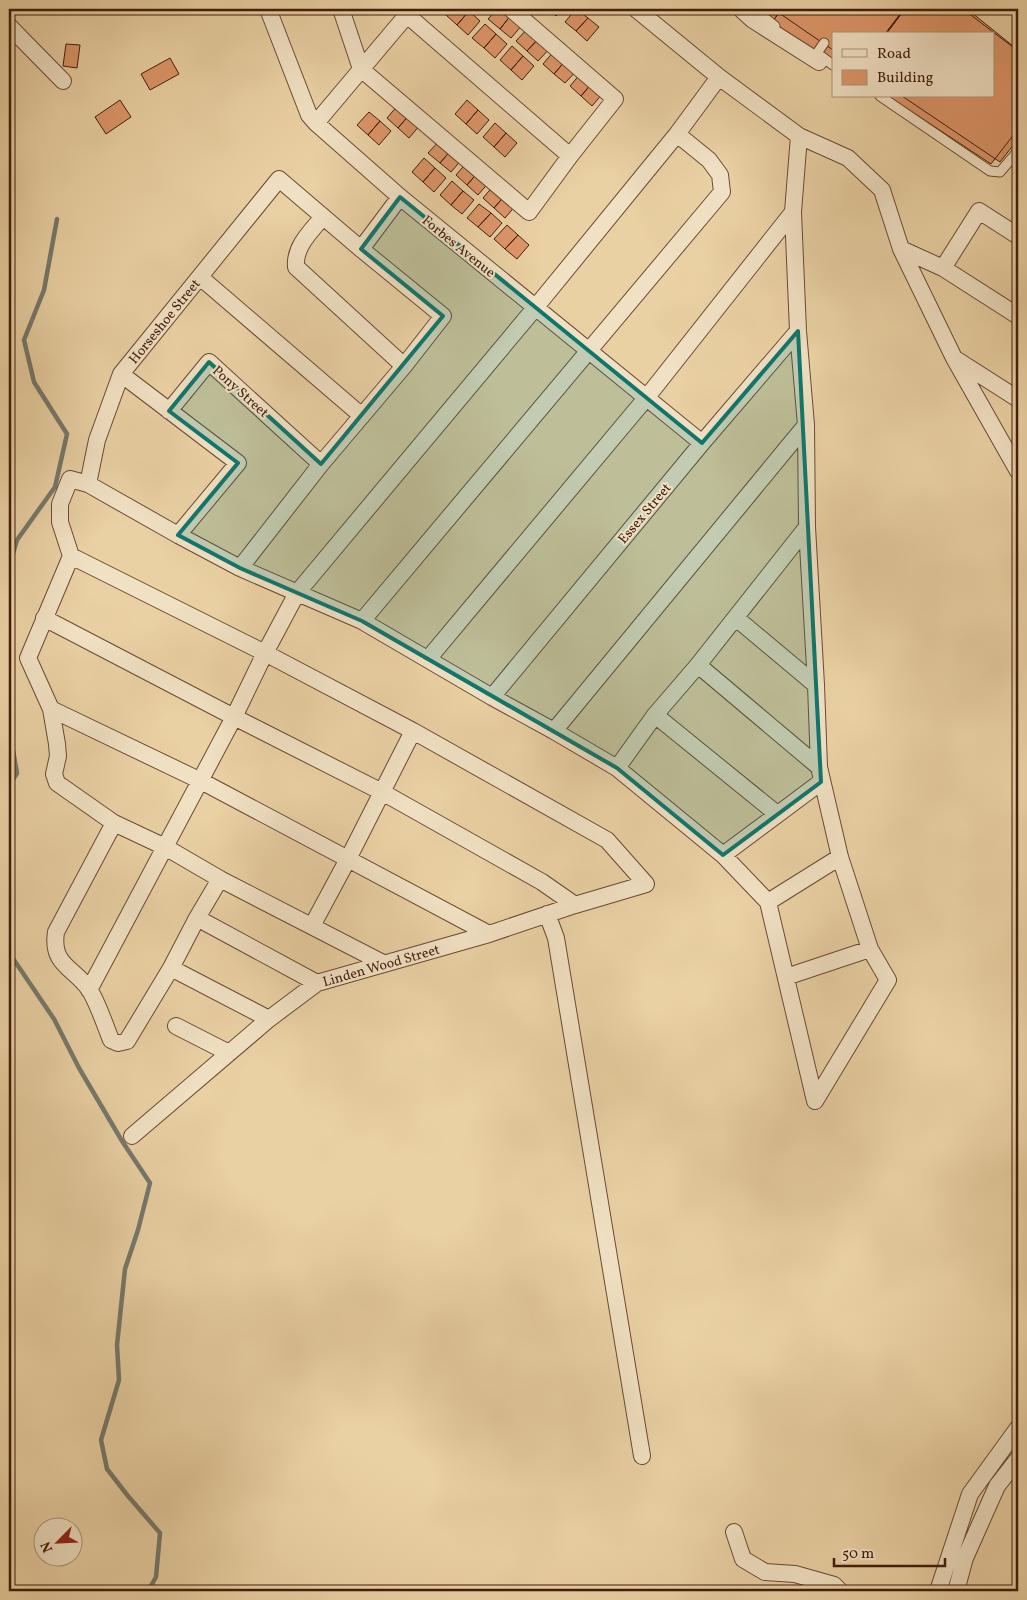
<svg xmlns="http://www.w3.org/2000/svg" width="1027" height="1600" viewBox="0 0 1027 1600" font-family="Vollkorn,serif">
	<rect width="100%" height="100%" fill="#ead1a4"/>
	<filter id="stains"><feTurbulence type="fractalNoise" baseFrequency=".004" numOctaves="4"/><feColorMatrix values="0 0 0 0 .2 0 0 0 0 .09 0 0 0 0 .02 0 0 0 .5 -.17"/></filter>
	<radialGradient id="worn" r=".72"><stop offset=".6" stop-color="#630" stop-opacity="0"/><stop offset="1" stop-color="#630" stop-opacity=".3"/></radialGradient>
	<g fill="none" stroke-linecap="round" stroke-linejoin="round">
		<path stroke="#75796d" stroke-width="4.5" d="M 9,567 L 17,540 L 55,487 L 67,434 L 34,382 L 24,340 L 44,290 L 57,219
			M 9,728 L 17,773 L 9,786
			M 9,948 L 12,957 L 54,1019 L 79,1068 L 122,1141 L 150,1183 L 138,1230 L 125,1269 L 117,1345 L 119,1380 L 101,1440 L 107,1469 L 128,1496 L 160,1533 L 156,1577 L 148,1591"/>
	</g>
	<path fill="#de9669" stroke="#401d0e" d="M 451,9 L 466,9 L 469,11 L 457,25 L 446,15 Z
		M 476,9 L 489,9 L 483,15 Z
		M 497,9 L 505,9 L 511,15 L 500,29 L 488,19 Z
		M 548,9 L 562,9 L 556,16 Z
		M 576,9 L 588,18 L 576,31 L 565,22 Z
		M 757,9 L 782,9 L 772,22 Z
		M 782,9 L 904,9 L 885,34 L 833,34 L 833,50 L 779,13 Z
		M 782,9 L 905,9 L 886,34 L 833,34 L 833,61 L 772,22 Z
		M 904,9 L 963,9 L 1018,51 L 1018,139 L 1000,162 L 902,96 L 993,96 L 993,34 L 885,34 Z
		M 905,9 L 967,9 L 1018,50 L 1018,129 L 991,164 L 888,96 L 993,96 L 993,34 L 886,34 Z
		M 469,11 L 480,21 L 468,35 L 457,25 Z
		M 511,15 L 523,24 L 511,38 L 500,29 Z
		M 588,18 L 599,27 L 587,41 L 576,31 Z
		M 485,24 L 496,34 L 484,48 L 472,38 Z
		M 528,28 L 540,37 L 527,51 L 516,41 Z
		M 496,34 L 507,44 L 495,58 L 484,48 Z
		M 540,37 L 551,47 L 538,61 L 527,51 Z
		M 66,44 L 80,45 L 77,68 L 63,66 Z
		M 512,46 L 523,56 L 511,70 L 500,60 Z
		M 555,50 L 566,60 L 554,74 L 543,64 Z
		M 523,56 L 534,66 L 522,80 L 511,70 Z
		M 170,58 L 179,74 L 150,90 L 141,74 Z
		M 566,60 L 578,69 L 565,83 L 554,74 Z
		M 582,72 L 593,82 L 581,96 L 570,86 Z
		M 593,82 L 604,92 L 592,106 L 581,96 Z
		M 120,100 L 131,117 L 106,134 L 95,117 Z
		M 467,100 L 478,110 L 466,124 L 455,114 Z
		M 399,104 L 410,114 L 398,128 L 387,118 Z
		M 478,110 L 489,120 L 477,134 L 466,124 Z
		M 369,112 L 380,121 L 368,135 L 357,125 Z
		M 410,114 L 421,124 L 409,138 L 398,128 Z
		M 380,121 L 391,131 L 379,145 L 368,135 Z
		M 495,123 L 506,133 L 494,147 L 483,137 Z
		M 506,133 L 517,143 L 505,157 L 494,147 Z
		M 441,139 L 452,149 L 440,163 L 428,153 Z
		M 452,149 L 463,158 L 451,172 L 440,163 Z
		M 424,158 L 435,168 L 423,182 L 412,172 Z
		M 468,161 L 479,171 L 467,185 L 456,175 Z
		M 435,168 L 446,178 L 434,192 L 423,182 Z
		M 479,171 L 490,181 L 478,195 L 467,185 Z
		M 452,181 L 463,191 L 451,205 L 440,195 Z
		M 495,184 L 506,194 L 494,208 L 483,198 Z
		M 463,191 L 474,200 L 462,214 L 451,205 Z
		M 506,194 L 517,204 L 505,218 L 494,208 Z
		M 479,204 L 491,213 L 478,227 L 467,218 Z
		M 491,213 L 502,223 L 490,237 L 478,227 Z
		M 507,225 L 518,235 L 505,249 L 494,239 Z
		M 518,235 L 529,245 L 517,259 L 505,249 Z"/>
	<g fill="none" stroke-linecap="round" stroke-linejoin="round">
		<g stroke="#6a4a34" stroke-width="11">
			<path id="service" d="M 754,9 L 775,26
				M 817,53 L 824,43
				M 818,54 L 833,65
				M 880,96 L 990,171 L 1000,172 L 1018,151"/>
		</g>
		<g stroke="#6a4a34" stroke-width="18">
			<path id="minor" d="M 268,9 L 309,115 L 316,123 L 400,197 L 702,443
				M 341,9 L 361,69 L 529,212 L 570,156 L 407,15
				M 511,9 L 615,99 L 570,156
				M 636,9 L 719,77 L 799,136 L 848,158 L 882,190 L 901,249 L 954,358 L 1018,471
				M 741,9 L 753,20 L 819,62
				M 9,26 L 63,81
				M 316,123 L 412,9
				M 799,136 L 793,212 L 798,331 L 806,425 L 807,527 L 816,685 L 819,767 L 840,857 L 870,949 L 888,980 L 815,1101
				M 323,217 C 311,231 294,247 296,267 L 404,366
				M 361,249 L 400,197
				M 901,249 L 943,268 L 1018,316
				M 943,268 L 979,211 L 1018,236
				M 200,277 L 362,416
				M 957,360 L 1018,399
				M 121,374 L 238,463 L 178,535
				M 169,411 L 209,362 L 321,464
				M 88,484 L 97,440 L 121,374 L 279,179 L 361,249 L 443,316 L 404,366 L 321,464 L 240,568
				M 71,556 L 265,653 L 413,731 L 607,840 L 646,884 L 575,905 L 489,934 L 317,983 L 269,1019 L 132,1136
				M 44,618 L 234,717 L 382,792 L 542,882 L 575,905
				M 736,618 L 816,685
				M 362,621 L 722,192 L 720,175 L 709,160 L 677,134
				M 428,659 L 647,397 L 793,212
				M 698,665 L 819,767
				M 492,697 L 702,443 L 798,331
				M 51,709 L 201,781 L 489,934
				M 655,715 L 777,814
				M 554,731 L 806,425
				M 617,768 L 655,715 L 698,665 L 807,527
				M 114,823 L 56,932 C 51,965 73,967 89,989 C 97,1001 105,1025 111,1040 L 118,1043 L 127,1041 L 171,968 L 197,918 L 220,879
				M 723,855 L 821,782
				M 768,902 L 840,857
				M 547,914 L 556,938 L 642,1456
				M 197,918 L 317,983
				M 312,926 L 348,859 L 413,731
				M 383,963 L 220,879 L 165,847 L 114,823 L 57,783 L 54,774 L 58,756 L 57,744 L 51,709 L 28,658 L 71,556 L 60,522 L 60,504 L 70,479 L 88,484 L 178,535 L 240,568 L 362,621 L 492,697 L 554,731 L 617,768 L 723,855 L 768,902 L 815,1101
				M 171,968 L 269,1019
				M 786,977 L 870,949
				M 89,990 L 234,717 L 265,653 L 297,593 L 535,308 L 677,134 L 719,77
				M 176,1026 L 229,1053
				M 734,1532 L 743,1559 L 765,1572 L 795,1574 L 834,1585 L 840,1591
				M 938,1591 L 970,1494 L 1018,1428
				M 956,1591 L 965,1558 L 997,1486 L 1018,1459"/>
		</g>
		<use href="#service" stroke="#f1e1c4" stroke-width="9"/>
		<use href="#minor" stroke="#f1e1c4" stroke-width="16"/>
	</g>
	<path fill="#0f766e" fill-opacity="0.2" stroke="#0f766e" stroke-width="4" stroke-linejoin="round" d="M 400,197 L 702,443 L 798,331 L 821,782 L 723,855 L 617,768 L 362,621 L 240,568 L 178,535 L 238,463 L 169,411 L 209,362 L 321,464 L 443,316 L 361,249 Z"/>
	<g text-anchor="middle" stroke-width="4" stroke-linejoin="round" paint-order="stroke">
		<g font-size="14" fill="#401d0e" stroke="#f1e1c4">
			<text transform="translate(459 246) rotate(39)" y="5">Forbes Avenue</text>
			<text transform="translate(164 321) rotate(-51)" y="5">Horseshoe Street</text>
			<text transform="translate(241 391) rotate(42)" y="5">Pony Street</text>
			<text transform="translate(644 513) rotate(-50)" y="5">Essex Street</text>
			<text transform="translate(381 965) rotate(-16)" y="5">Linden Wood Street</text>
		</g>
	</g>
	<rect width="1027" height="1600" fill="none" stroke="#ead1a4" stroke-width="30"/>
	<rect x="10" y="10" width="1007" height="1580" fill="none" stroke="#401d0e" stroke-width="2.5"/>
	<rect x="15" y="15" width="997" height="1570" fill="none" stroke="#401d0e"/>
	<rect x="832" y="32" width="162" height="65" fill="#f1e1c4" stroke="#aa937b"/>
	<rect x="842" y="49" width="25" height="8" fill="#f1e1c4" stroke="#aa937b"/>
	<text x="877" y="58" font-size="15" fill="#401d0e">Road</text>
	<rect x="842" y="70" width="25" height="15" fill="#de9669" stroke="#aa937b"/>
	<text x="877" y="82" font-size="15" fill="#401d0e">Building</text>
	<g transform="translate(58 1542) rotate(246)"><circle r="24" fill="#f1e1c4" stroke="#aa937b"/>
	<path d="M0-4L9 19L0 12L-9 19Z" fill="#8f2418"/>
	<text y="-8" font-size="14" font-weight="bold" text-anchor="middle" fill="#401d0e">N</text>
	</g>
	<path d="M834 1558v8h111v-8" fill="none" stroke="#401d0e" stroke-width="2.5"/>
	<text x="842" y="1558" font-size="15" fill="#401d0e" stroke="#f1e1c4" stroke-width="4" paint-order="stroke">50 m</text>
	<rect width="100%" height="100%" filter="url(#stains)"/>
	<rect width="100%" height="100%" fill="url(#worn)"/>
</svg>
